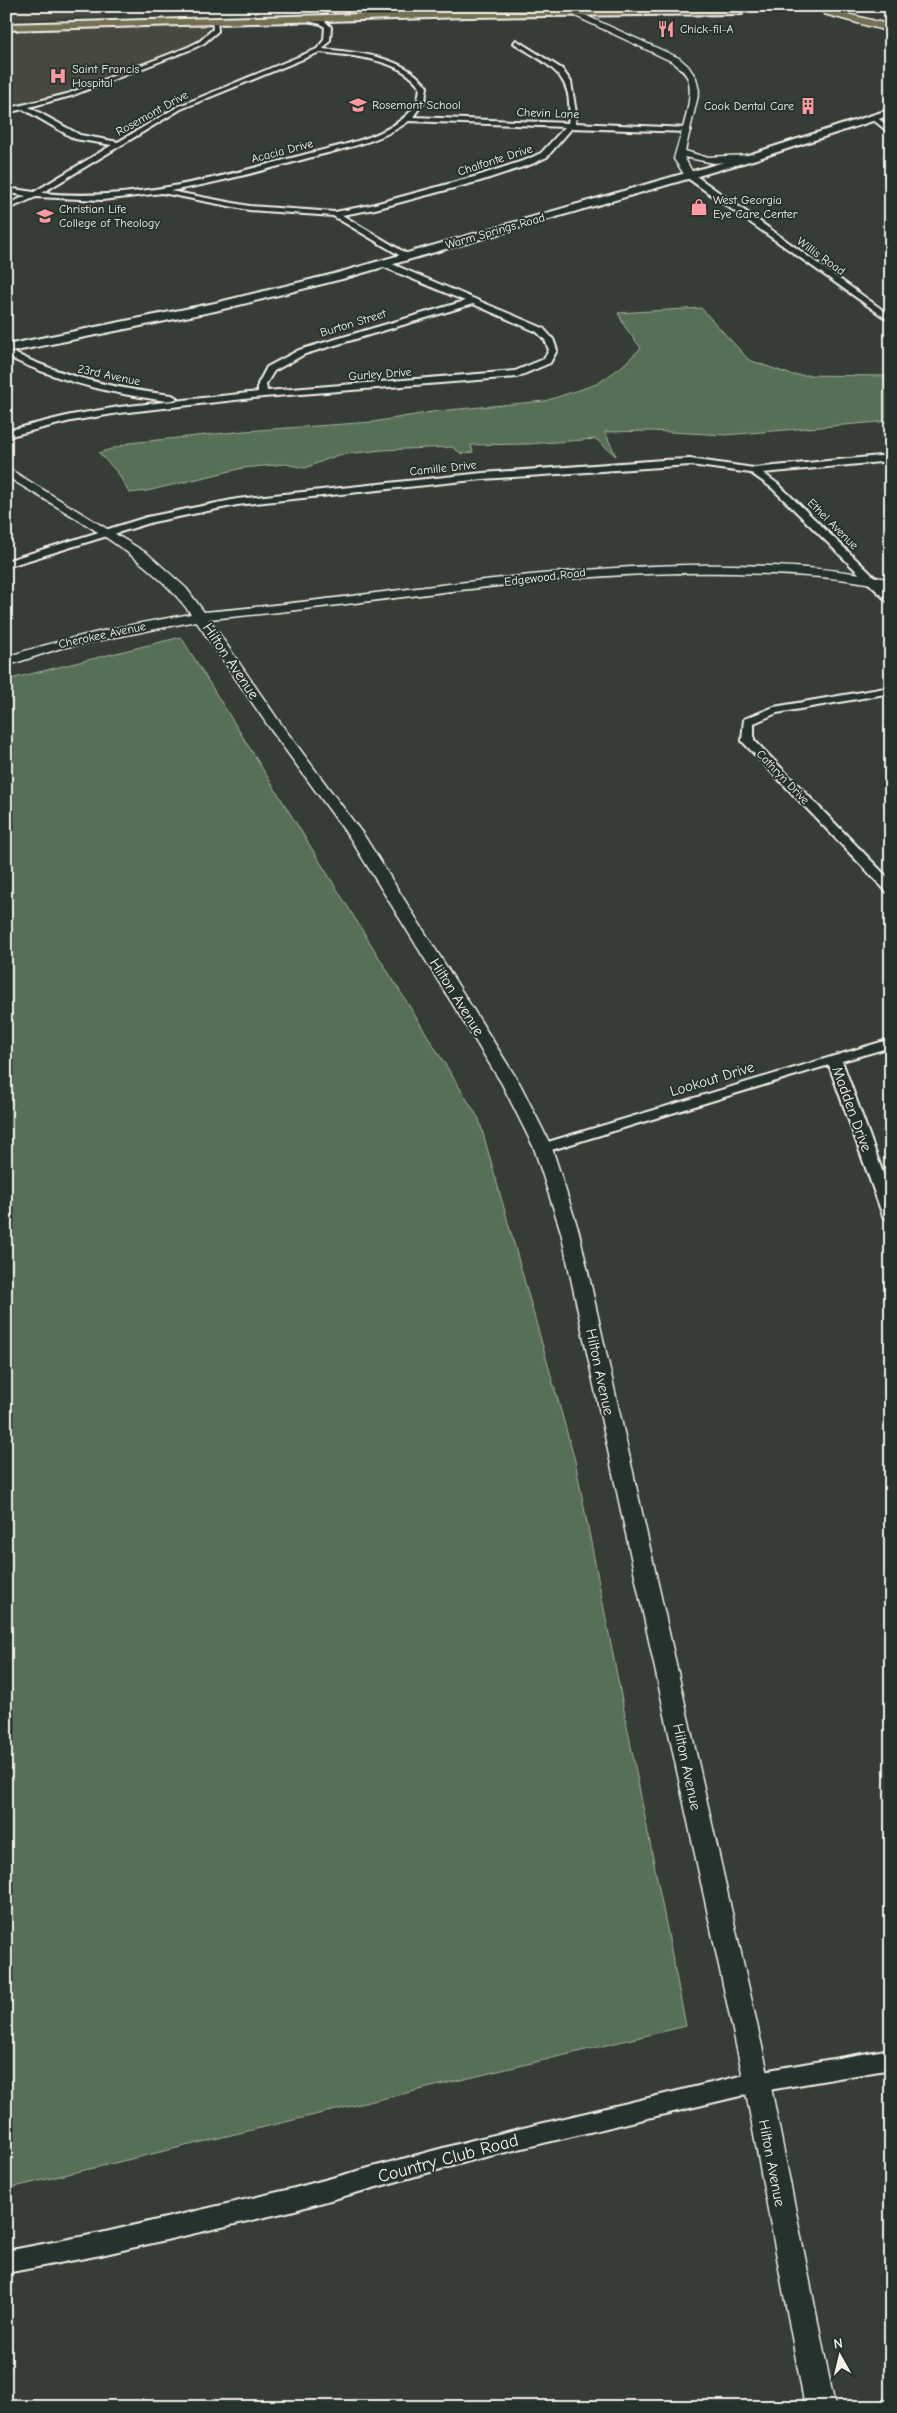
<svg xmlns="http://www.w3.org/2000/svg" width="897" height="2413" viewBox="0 0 897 2413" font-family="'Comic Neue',sans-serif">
	<rect width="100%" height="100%" fill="#353d36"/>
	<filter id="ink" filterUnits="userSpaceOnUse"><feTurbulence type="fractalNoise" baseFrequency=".02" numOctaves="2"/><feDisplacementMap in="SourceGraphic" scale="10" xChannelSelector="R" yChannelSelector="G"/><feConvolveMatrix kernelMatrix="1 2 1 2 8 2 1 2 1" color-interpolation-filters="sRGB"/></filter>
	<g filter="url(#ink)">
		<path fill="#474940" d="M 6,6 L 101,6 L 103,17 L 6,20 Z
			M 210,24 L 205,35 L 187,47 L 81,87 L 41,100 L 6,107 L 6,30 Z"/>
		<path fill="#567055" stroke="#a5b09e" d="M 701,308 L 749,360 L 792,375 L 891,376 L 891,421 L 726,435 L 651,431 L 605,432 L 616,456 L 596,439 L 528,444 L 471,445 L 473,452 L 462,454 L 452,447 L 382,450 L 338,455 L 305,468 L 285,464 L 243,468 L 147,491 L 129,493 L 118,473 L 99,453 L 129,443 L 244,431 L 373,422 L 438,411 L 545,401 L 597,384 L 621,367 L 641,348 L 625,327 L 618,313 Z
			M 181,637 L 479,1119 L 575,1461 L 686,2026 L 6,2189 L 6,680 Z"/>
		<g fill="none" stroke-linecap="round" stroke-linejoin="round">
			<g stroke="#f4f1e8" stroke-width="4">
				<path id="minor" d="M 317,6 L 325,6 L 334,13 L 329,14 Z
					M 305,17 L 325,21 L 331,27 L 330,40 L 323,49 C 359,53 405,56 427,87 L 425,100 L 413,117 L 568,123 C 576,74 549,66 514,43 L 516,40 L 562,69 L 571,82 L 576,113 L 575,123 L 687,128 L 691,130 L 687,132 L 572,128 L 547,157 L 532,164 L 480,181 L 375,209 L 342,215 L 409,255 L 410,257 L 406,259 L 333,216 L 249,210 L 162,193 L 102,200 L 36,197 L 6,210 L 6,205 L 26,196 L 6,192 L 6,188 L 34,192 L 112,145 L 75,139 L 23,109 L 6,113 L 6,109 L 67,94 L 188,47 L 200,41 L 213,29 L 212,21 L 217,20 L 218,31 L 204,43 L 192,49 L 71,96 L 29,107 L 80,135 L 118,142 L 177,107 L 317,49 L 324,40 L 325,27 L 321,24 L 303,20 ZM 320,52 C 352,56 400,58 420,87 C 419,98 417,106 408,114 C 382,139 341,145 307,154 C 221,177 133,202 42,193 L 181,109 ZM 409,121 L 565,127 L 541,153 L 526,160 L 474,177 L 371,205 L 335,212 L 249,206 L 170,191 C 218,183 265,170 312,157 C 345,148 380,142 409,121 Z
					M 872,117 L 876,117 L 891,128 L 891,134 L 872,119 Z
					M 686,173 L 692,173 L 891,316 L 891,322 L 686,177 Z
					M 379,261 L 385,261 L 543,328 L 553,339 L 557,350 L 550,363 L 517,377 L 263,397 L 119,413 L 71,421 L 6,437 L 6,431 L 71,415 L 119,407 L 258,392 L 258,384 L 267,367 L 299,350 L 465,301 L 379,265 ZM 473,304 L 537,332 L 545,340 L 549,350 L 544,359 L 515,371 L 267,391 L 266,384 L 274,371 L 305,354 Z
					M 8,353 L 14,353 C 65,377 116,389 172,395 L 177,398 C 170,403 155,399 147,398 C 98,391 52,378 8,357 Z
					M 891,455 L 891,461 L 763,473 L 778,484 L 891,593 L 891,602 L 887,601 L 772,488 L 751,473 L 690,465 L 483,479 L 237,505 L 153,522 L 6,567 L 6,561 L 147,517 L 237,499 L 483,473 L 663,460 L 690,459 L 754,468 Z
					M 891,687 L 891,693 L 777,713 L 754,723 L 754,740 L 891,881 L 891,893 L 887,892 L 742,741 L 744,719 L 774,707 Z
					M 891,1039 L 891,1047 L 842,1061 L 891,1195 L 891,1221 L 883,1216 L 829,1065 L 548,1151 L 543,1153 L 536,1148 L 538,1145 Z
					M 891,2049 L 891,2069 L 757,2092 L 473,2160 L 291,2211 L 101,2255 L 6,2273 L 6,2251 L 101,2233 L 291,2189 L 473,2140 L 757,2072 Z"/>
			</g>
			<g stroke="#f4f1e8" stroke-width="3">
				<path id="tertiary" d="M 554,6 L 565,6 L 679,58 L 688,66 L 696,78 L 699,91 L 685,151 L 705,157 L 749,155 L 754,158 L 752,160 L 714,163 L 684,157 L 694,175 L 686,177 L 674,159 C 679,139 695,98 688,79 C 685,72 679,67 673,62 Z
					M 6,467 L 148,554 L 186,588 L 204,612 C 380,597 556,562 733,565 C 786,566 839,568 891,580 L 891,588 C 839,576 785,574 733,573 C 557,569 383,604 209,619 L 281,724 L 365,837 L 520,1084 L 552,1148 L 579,1232 L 770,2082 L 835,2407 L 805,2407 L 744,2082 L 561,1232 L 534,1148 L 502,1084 L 350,838 L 271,730 L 196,621 L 61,648 L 6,666 L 6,657 C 67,637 128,625 191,614 C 146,553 70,516 6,476 Z"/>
			</g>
			<g stroke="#f4f1e8" stroke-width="4">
				<path id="secondary" d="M 891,109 L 891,115 L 753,160 L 342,279 L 215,311 L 6,353 L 6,345 L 215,303 L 334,274 L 745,156 Z"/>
			</g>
			<g stroke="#f4f1e8" stroke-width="4">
				<path id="primary" d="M 739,9 L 742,10 L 742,14 L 467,17 L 6,30 L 6,24 L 467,11 Z"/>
			</g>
			<g stroke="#f4f1e8" stroke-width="4">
				<path id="trunk" d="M 891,6 L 891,10 L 724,10 L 719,7 Z"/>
			</g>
			<g stroke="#f4f1e8" stroke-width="3">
				<path id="motorway" d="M 677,6 L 667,10 L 661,7 L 662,6 Z
					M 716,6 L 733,6 L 745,12 L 739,15 Z
					M 828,9 L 891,25 L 891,32 L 824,14 L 824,10 Z"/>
			</g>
			<use href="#minor" fill="#26332d" fill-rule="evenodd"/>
			<use href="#tertiary" fill="#26332d" fill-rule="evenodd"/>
			<use href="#secondary" fill="#26332d" fill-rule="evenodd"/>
			<use href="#primary" fill="#716f52" fill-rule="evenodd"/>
			<use href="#trunk" fill="#716f52" fill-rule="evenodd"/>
			<use href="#motorway" fill="#716f52" fill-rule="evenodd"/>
		</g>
	</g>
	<defs>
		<g id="restaurant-bare" transform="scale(1.35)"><path d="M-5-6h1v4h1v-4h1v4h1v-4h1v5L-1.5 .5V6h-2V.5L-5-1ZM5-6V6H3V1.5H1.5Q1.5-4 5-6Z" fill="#ff9aa2" stroke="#26332d" stroke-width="2.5" paint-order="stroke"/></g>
		<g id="hospital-bare" transform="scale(1.35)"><path d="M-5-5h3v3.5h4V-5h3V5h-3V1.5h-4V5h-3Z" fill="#ff9aa2" stroke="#26332d" stroke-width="2.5" paint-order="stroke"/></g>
		<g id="school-bare" transform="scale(1.35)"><path d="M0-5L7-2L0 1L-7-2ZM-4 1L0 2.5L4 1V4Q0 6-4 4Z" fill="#ff9aa2" stroke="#26332d" stroke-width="2.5" paint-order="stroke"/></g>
		<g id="building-bare" transform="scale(1.35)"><path d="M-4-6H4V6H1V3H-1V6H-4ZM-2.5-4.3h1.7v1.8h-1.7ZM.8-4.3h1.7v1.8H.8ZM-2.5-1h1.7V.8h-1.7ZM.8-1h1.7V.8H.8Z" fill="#ff9aa2" stroke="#26332d" stroke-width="2.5" paint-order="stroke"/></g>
		<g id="shop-bare" transform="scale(1.35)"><path d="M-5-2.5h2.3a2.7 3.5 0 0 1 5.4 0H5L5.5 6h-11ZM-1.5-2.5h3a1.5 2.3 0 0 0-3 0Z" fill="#ff9aa2" stroke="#26332d" stroke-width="2.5" paint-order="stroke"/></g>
	</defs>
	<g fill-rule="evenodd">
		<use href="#restaurant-bare" x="666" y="29"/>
		<use href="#hospital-bare" x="58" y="76"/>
		<use href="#school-bare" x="358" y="105"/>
		<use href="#building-bare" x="808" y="106"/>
		<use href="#shop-bare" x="699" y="207"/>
		<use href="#school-bare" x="45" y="216"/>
	</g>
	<g text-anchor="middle" stroke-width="4" stroke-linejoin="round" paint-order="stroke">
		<g font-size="12" fill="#f4f1e8" stroke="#26332d" text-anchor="start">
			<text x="680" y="33">Chick-fil-A</text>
			<text x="72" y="73">Saint Francis<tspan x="72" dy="14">Hospital</tspan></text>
			<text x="372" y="109">Rosemont School</text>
			<text x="794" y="110" text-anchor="end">Cook Dental Care</text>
			<text x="713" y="204">West Georgia<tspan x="713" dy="14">Eye Care Center</tspan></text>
			<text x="59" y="213">Christian Life<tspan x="59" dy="14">College of Theology</tspan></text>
		</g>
		<g font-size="12" fill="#f4f1e8" stroke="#26332d">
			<text transform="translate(152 113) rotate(-29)" y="4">Rosemont Drive</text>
			<text transform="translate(548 113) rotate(2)" y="4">Chevin Lane</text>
			<text transform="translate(282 151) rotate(-15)" y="4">Acacia Drive</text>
			<text transform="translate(495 160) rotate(-18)" y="4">Chalfonte Drive</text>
			<text transform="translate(495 231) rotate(-16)" y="4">Warm Springs Road</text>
			<text transform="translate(821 256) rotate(36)" y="4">Willis Road</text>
			<text transform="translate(353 323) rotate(-17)" y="4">Burton Street</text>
			<text transform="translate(380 374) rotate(-4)" y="4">Gurley Drive</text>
			<text transform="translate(109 375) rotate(12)" y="4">23rd Avenue</text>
			<text transform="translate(443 468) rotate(-6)" y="4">Camille Drive</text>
			<text transform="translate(833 524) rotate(45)" y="4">Ethel Avenue</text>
			<text transform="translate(545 577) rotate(-7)" y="4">Edgewood Road</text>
			<text transform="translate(102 635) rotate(-12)" y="4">Cherokee Avenue</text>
			<text transform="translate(783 777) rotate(46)" y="4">Cathryn Drive</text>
		</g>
		<g font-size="15" fill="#f4f1e8" stroke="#26332d">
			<text transform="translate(231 661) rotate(56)" y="5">Hilton Avenue</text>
			<text transform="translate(457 997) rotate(58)" y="5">Hilton Avenue</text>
			<text transform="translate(712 1079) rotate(-17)" y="5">Lookout Drive</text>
			<text transform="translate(852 1109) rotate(70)" y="5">Madden Drive</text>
			<text transform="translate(600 1372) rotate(78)" y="5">Hilton Avenue</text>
			<text transform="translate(687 1767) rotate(78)" y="5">Hilton Avenue</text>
			<text transform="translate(772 2163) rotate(79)" y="5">Hilton Avenue</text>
		</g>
		<g font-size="18" fill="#f4f1e8" stroke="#26332d">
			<text transform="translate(448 2158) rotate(-15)" y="6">Country Club Road</text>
		</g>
	</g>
	<rect width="897" height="2413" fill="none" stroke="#26332d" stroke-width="25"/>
	<rect x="12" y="12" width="872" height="2388" fill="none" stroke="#f4f1e8" stroke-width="2" filter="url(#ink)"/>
	<g transform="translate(840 2356) rotate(352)" stroke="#26332d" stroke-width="4" paint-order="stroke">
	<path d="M0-4L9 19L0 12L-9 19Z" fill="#f4f1e8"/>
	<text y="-8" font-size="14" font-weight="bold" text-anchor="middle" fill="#f4f1e8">N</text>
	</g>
</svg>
